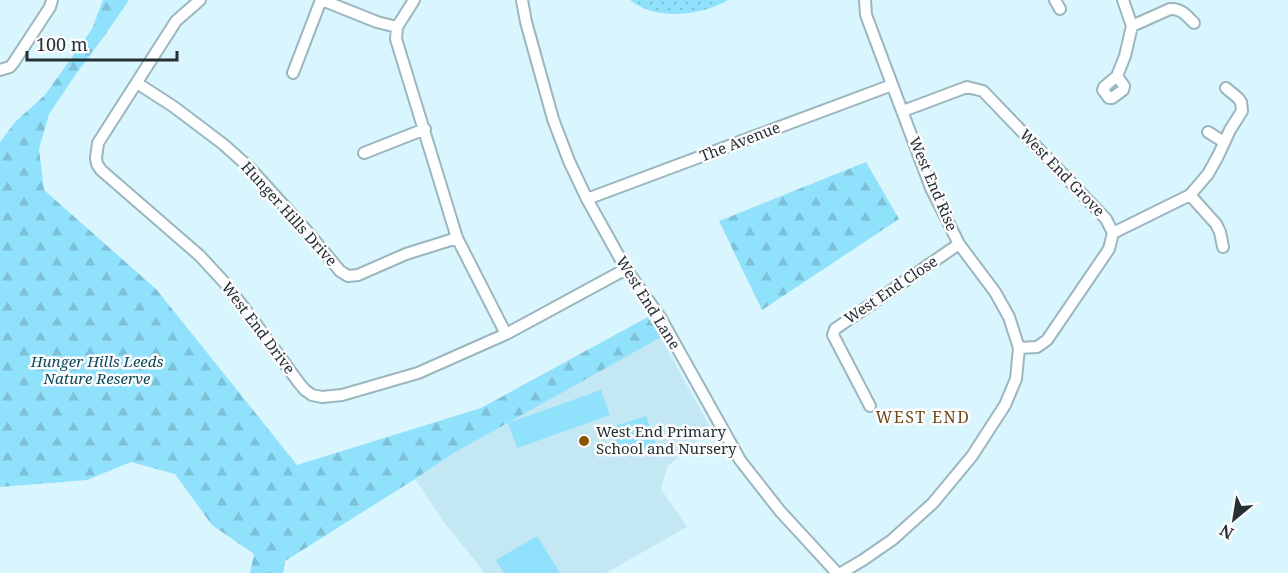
<svg xmlns="http://www.w3.org/2000/svg" width="1288" height="573" viewBox="0 0 1288 573" font-family="'Noto Serif',serif">
	<defs>
		<pattern id="grass-dots" width="8" height="8" patternUnits="userSpaceOnUse" patternTransform="scale(1.5)"><rect width="8" height="8" fill="#90e1fb"/><path d="M2 2h.1M6 6h.1" fill="none" stroke="#7cc1d8" stroke-width="1.8" stroke-linecap="round"/></pattern>
		<pattern id="forest-firs" width="22" height="20" patternUnits="userSpaceOnUse" patternTransform="scale(1.5)"><rect width="22" height="20" fill="#90e1fb"/><path d="M5 1l3.5 6h-7zM16 11l3.5 6h-7z" fill="#7cc1d8"/></pattern>
	</defs>
	<rect width="100%" height="100%" fill="#d9f5fe"/>
	<path fill="#c3e7f3" d="M 655,327 L 711,429 L 667,467 L 661,489 L 687,527 L 606,573 L 485,573 L 443,521 L 415,479 L 452,454 Z"/>
	<path fill="url(#grass-dots)" d="M 630,0 L 728,0 C 700,16 656,21 630,0 Z"/>
	<path fill="url(#forest-firs)" d="M 103,0 L 129,0 L 105,35 L 76,74 L 49,114 L 39,149 L 44,190 L 156,289 L 297,465 L 481,408 L 648,317 L 661,337 L 452,454 L 415,479 L 285,561 L 283,573 L 250,573 L 254,554 L 212,525 L 175,474 L 131,462 L 87,480 L 0,487 L 0,142 L 15,122 L 45,95 L 92,29 Z
		M 866,162 L 899,219 L 762,310 L 719,221 Z"/>
	<path fill="#90e1fb" d="M 601,390 L 610,415 L 517,448 L 508,423 Z
		M 646,416 L 656,445 L 619,457 L 609,428 Z
		M 537,536 L 560,573 L 504,573 L 496,560 Z"/>
	<g fill="none" stroke-linecap="round" stroke-linejoin="round">
		<g stroke="#9bb6bf" stroke-width="14">
			<path id="minor" d="M 200,0 L 176,21 L 98,143 L 96,158 L 97,164 L 101,170 L 200,256 L 224,282 L 245,309 L 299,383 L 305,390 L 312,395 L 322,397 L 342,395 L 418,373 L 506,334 L 626,269
				M 322,0 L 377,22 L 397,27
				M 414,0 L 397,27 L 396,39 L 457,238 L 506,334
				M 522,0 L 526,22 L 553,119 L 569,161 L 587,199 L 626,269 L 660,317 L 740,460 L 780,511 L 837,573
				M 1055,0 L 1060,9
				M 1123,0 L 1132,26
				M 1132,26 L 1170,9 C 1181,8 1187,16 1194,23
				M 0,70 L 10,67 L 14,62 L 50,7 L 52,0
				M 293,73 L 321,0
				M 1117,76 L 1104,87 L 1103,90 L 1109,98 L 1112,98 L 1123,90 L 1124,86 L 1117,76 L 1125,56 L 1132,26
				M 137,83 L 174,107 L 223,144 L 250,168 L 305,229 L 340,271 L 348,276 L 358,275 L 406,254 L 457,238
				M 903,111 L 967,87 L 983,91 L 1106,219 L 1113,233 L 1109,249 L 1047,340 L 1037,347 L 1019,348
				M 1208,132 L 1224,142
				M 364,153 L 425,129
				M 1190,195 L 1216,224 L 1220,232 L 1223,247
				M 587,199 L 892,85
				M 1113,233 L 1190,195 L 1208,174 L 1218,156 L 1230,130 L 1242,111 L 1241,102 L 1238,98 L 1226,88
				M 870,406 L 833,335 L 835,329 L 959,244
				M 841,573 L 863,560 L 892,540 L 933,503 L 972,456 L 1005,405 L 1016,379 L 1019,348 L 1009,317 L 995,292 L 959,244 L 931,188 L 866,15 L 865,0"/>
		</g>
		<use href="#minor" stroke="#fff" stroke-width="10"/>
	</g>
	<circle fill="#850" stroke="#fcfcfc" stroke-width="2" cx="584" cy="441" r="6"/>
	<g text-anchor="middle" stroke-width="5" stroke-linejoin="round" paint-order="stroke">
		<g font-size="15" fill="#263034" stroke="#fcfcfc">
			<text transform="translate(740 142) rotate(-21)" y="5">The Avenue</text>
			<text transform="translate(1062 173) rotate(46)" y="5">West End Grove</text>
			<text transform="translate(933 184) rotate(67)" y="5">West End Rise</text>
			<text transform="translate(289 214) rotate(48)" y="5">Hunger Hills Drive</text>
			<text transform="translate(891 290) rotate(-34)" y="5">West End Close</text>
			<text transform="translate(648 303) rotate(58)" y="5">West End Lane</text>
			<text transform="translate(258 328) rotate(53)" y="5">West End Drive</text>
		</g>
		<g font-size="15" font-style="italic" fill="#0d495a" stroke="#fcfcfc">
			<text x="97" y="367">Hunger Hills Leeds<tspan x="97" dy="17">Nature Reserve</tspan></text>
		</g>
		<g font-size="15" fill="#263034" stroke="#fcfcfc" text-anchor="start">
			<text x="596" y="437">West End Primary<tspan x="596" dy="17">School and Nursery</tspan></text>
		</g>
		<g font-size="16" letter-spacing="1.5" fill="#6f4b1a" stroke="#fcfcfc">
			<text x="923" y="423">WEST END</text>
		</g>
	</g>
	<g transform="translate(1234 519) rotate(210)" stroke="#fcfcfc" stroke-width="4.5" paint-order="stroke">
	<path d="M0-4.5L10 22L0 15L-10 22Z" fill="#263034"/>
	<text y="-9" font-size="16" font-weight="bold" text-anchor="middle" fill="#263034">N</text>
	</g>
	<path d="M27 51v9h150v-9" fill="none" stroke="#263034" stroke-width="3"/>
	<text x="36" y="51" font-size="18" fill="#263034" stroke="#fcfcfc" stroke-width="4.5" paint-order="stroke">100 m</text>
</svg>
